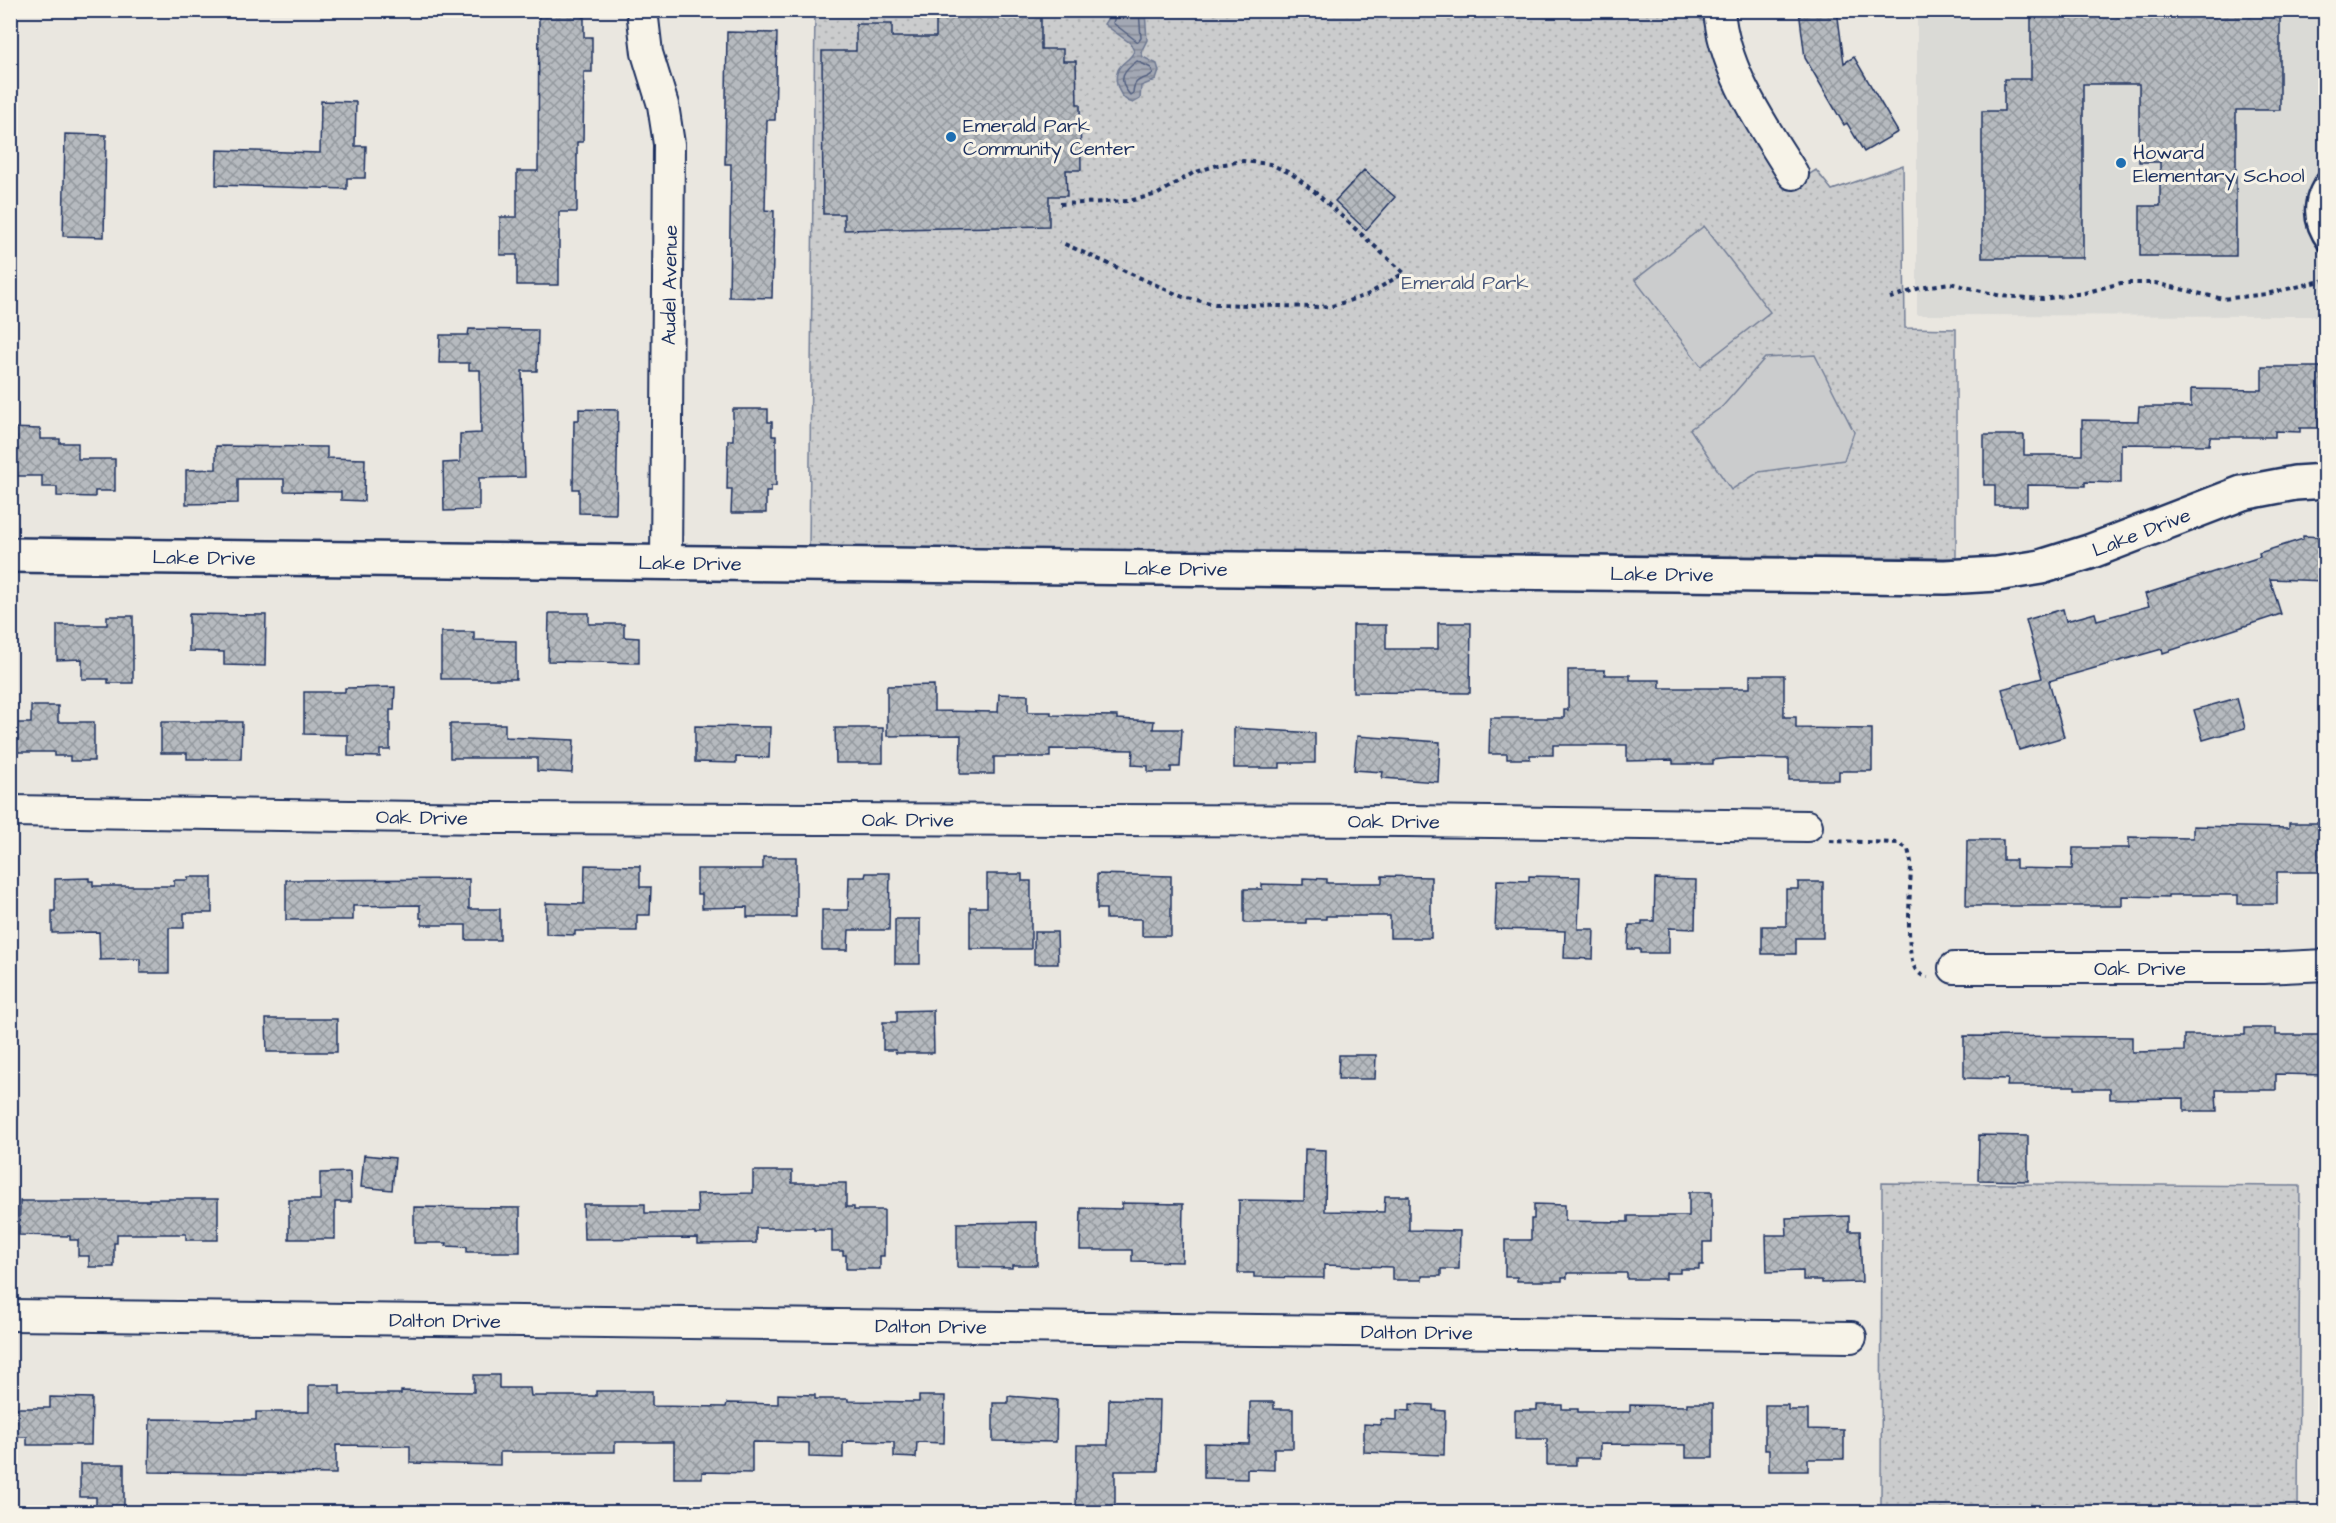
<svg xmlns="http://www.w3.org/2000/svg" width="2336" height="1523" viewBox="0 0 2336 1523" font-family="'Architects Daughter',sans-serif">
	<defs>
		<pattern id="green-dots" width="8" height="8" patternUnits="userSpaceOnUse" patternTransform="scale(1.5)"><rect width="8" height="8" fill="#cbcccd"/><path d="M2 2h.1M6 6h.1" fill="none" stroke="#aeb0b2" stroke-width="1.8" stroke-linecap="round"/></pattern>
		<pattern id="water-rules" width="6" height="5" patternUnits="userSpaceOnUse" patternTransform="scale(1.5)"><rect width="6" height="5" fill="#a3a8b4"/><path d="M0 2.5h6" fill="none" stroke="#848996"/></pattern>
		<pattern id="building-cross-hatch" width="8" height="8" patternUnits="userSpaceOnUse" patternTransform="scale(1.5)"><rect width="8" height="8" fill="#b6babf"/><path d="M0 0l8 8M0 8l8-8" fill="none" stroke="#93989e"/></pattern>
	</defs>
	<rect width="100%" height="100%" fill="#eae7e0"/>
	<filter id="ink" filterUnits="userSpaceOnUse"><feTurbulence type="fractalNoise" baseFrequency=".0167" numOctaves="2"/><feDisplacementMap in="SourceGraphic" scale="12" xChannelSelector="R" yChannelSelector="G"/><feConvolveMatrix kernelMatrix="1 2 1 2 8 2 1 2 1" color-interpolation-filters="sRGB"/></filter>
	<g filter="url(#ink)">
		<path fill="#dadad6" d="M 1917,11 L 2325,11 L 2325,316 L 1917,315 Z"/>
		<path fill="url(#green-dots)" stroke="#737e96" stroke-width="1.5" d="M 815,11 L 1691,11 L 1702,20 L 1710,29 L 1735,101 L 1785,190 L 1816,170 L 1832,190 L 1903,165 L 1905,328 L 1956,329 L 1956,558 L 809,548 Z
			M 1882,1183 L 2300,1186 L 2298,1511 L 1881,1510 Z"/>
		<path fill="#cbcccd" stroke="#737e96" stroke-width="1.5" d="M 1704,226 L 1770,312 L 1701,366 L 1635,280 Z
			M 1815,355 L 1854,432 L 1844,460 L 1759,472 L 1731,490 L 1690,429 L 1722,407 L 1765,358 Z"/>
		<path fill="url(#water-rules)" stroke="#6d7892" stroke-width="1.5" d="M 1113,10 L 1145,11 L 1147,40 L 1141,52 L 1143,57 L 1157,64 L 1159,71 L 1156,80 L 1141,86 L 1140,99 L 1133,103 C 1120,100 1113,82 1118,70 C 1122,61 1131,60 1134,51 L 1130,43 L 1104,24 Z"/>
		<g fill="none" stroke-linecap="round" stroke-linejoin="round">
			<path stroke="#515f80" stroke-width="1.5" d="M 1117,10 L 1113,23 L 1138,42 L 1141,38 L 1139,10
				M 1137,61 L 1151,68 L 1153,73 C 1145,82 1134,75 1133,93 L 1130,95 C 1116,79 1124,71 1137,61 Z"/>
		</g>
		<path fill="url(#building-cross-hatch)" stroke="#1b2f5e" stroke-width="1.5" d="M 539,10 L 584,10 L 584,37 L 592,37 L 592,72 L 584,72 L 583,142 L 577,142 L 577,212 L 559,212 L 559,285 L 517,285 L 517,255 L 500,255 L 500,217 L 517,217 L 517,171 L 538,171 Z
			M 936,10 L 1041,10 L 1041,49 L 1063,49 L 1063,61 L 1076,61 L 1077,104 L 1080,104 L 1081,170 L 1066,170 L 1067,196 L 1049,196 L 1049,226 L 844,230 L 844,214 L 823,214 L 822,51 L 856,51 L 856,24 L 892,24 L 892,37 L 936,37 Z
			M 1799,10 L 1837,10 L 1844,63 L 1854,57 L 1898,132 L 1864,152 L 1847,123 L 1844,125 L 1805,58 Z
			M 2031,10 L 2280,10 L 2280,110 L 2236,110 L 2236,256 L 2140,256 L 2140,206 L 2160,206 L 2160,162 L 2139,162 L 2139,84 L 2083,84 L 2083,258 L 1982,258 L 1982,111 L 2004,111 L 2004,79 L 2031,79 Z
			M 727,32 L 777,33 L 775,120 L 767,120 L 765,210 L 774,211 L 772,298 L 729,297 L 731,164 L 725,164 Z
			M 321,101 L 356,102 L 355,146 L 366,146 L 365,178 L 347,178 L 347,189 L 216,185 L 217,150 L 320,153 Z
			M 65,134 L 106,135 L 104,237 L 63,236 Z
			M 1364,170 L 1395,197 L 1366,230 L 1335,201 Z
			M 469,329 L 538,330 L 537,371 L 522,371 L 525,477 L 479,478 L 479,510 L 444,511 L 443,463 L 460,462 L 460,434 L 481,433 L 480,370 L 469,370 L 469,363 L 439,363 L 440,335 L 468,335 Z
			M 2262,367 L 2325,367 L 2325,428 L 2300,428 L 2300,432 L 2275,431 L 2275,437 L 2210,437 L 2209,445 L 2121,444 L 2121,483 L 2085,482 L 2085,486 L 2027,485 L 2027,506 L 1995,506 L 1995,485 L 1984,485 L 1984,435 L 2024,435 L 2024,455 L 2082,455 L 2082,420 L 2138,421 L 2139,407 L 2191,407 L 2191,389 L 2262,390 Z
			M 579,409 L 618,410 L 616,514 L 579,513 L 579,489 L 573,489 L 574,420 L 579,420 Z
			M 733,409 L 768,409 L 768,422 L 772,422 L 772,436 L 776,436 L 776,486 L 771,486 L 771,492 L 766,492 L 766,513 L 731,513 L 732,489 L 727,489 L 728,440 L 733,440 Z
			M 10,428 L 40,429 L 40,439 L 60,439 L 60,443 L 78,443 L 78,459 L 115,459 L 115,491 L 95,491 L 95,497 L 57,496 L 57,487 L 42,487 L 42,476 L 10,476 Z
			M 216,446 L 327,447 L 327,458 L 365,459 L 364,501 L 341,500 L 341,492 L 284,491 L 284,479 L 238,479 L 238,503 L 186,504 L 186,470 L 216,469 Z
			M 2303,536 L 2325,537 L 2325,581 L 2270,579 L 2281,614 L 2163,653 L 2162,649 L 2049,681 L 2064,737 L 2019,750 L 2002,689 L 2042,678 L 2026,620 L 2063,609 L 2066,621 L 2095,613 L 2097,620 L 2149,606 L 2145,594 L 2260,557 L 2259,553 L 2303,539 Z
			M 549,613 L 589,613 L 589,624 L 624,624 L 624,637 L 639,638 L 639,663 L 548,661 Z
			M 189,614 L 266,615 L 265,666 L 224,665 L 224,652 L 189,651 Z
			M 107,616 L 133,616 L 133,683 L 108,683 L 108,679 L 82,679 L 82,659 L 57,660 L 57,625 L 107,625 Z
			M 1438,623 L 1471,623 L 1470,693 L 1353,692 L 1353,625 L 1386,625 L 1386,649 L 1438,649 Z
			M 441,632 L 474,632 L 474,640 L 516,641 L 516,679 L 441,679 Z
			M 1568,670 L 1605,670 L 1605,675 L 1630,675 L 1630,680 L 1660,680 L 1660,688 L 1750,688 L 1750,675 L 1784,675 L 1784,717 L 1796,717 L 1796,728 L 1872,729 L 1872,771 L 1839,771 L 1839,780 L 1789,780 L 1789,759 L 1733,758 L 1713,760 L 1713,764 L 1673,764 L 1673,760 L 1627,761 L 1627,745 L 1553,745 L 1553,755 L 1530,755 L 1530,759 L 1507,759 L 1507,754 L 1489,754 L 1490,718 L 1564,718 L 1564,710 L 1568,710 Z
			M 934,685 L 934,711 L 998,712 L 999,694 L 1028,695 L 1028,712 L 1051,712 L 1051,715 L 1117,716 L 1117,719 L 1154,721 L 1153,729 L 1182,729 L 1180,767 L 1171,767 L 1171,772 L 1148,772 L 1148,766 L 1132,765 L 1133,750 L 1050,749 L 1050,757 L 994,757 L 994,774 L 960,774 L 961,735 L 887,736 L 887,686 Z
			M 395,687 L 394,710 L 390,710 L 390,750 L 380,750 L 380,757 L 348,756 L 348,735 L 304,734 L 304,692 L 345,692 L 345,688 Z
			M 2237,698 L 2245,728 L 2203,740 L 2194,710 Z
			M 31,706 L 58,706 L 58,722 L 94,722 L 94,761 L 70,761 L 70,756 L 54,756 L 54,752 L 12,752 L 10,723 L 31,723 Z
			M 161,722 L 242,722 L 241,759 L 187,759 L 187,753 L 161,753 Z
			M 450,724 L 505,724 L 505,737 L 574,740 L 572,773 L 537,771 L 537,758 L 450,758 Z
			M 695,726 L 770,727 L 769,758 L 736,757 L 736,763 L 695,762 Z
			M 835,728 L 883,728 L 883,763 L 836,763 Z
			M 1234,728 L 1315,733 L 1315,763 L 1280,763 L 1280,768 L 1234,768 Z
			M 1357,736 L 1440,742 L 1438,782 L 1382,778 L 1383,772 L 1354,770 Z
			M 2289,823 L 2325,823 L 2325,872 L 2277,872 L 2277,904 L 2238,904 L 2238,895 L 2168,895 L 2168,897 L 2122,896 L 2122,906 L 1966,906 L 1967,840 L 2003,840 L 2003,860 L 2016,860 L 2016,868 L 2072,869 L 2073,848 L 2129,848 L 2129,837 L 2193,838 L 2193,826 L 2289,828 Z
			M 763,857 L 796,857 L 796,917 L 747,917 L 747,907 L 702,908 L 702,894 L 697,894 L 697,869 L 763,869 Z
			M 585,865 L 640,866 L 640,887 L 651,887 L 650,915 L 637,915 L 637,931 L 575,931 L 575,935 L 546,934 L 546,903 L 584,904 Z
			M 866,873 L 890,873 L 889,930 L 849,930 L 848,950 L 822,950 L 822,910 L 848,910 L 849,877 L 865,877 Z
			M 987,874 L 1022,874 L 1022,881 L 1031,881 L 1031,949 L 970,949 L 970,907 L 987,907 Z
			M 1097,874 L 1171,876 L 1171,936 L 1142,936 L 1142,919 L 1106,919 L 1106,909 L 1097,909 Z
			M 1382,876 L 1431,877 L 1431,938 L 1390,938 L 1390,916 L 1326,916 L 1326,919 L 1306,919 L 1306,923 L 1244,923 L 1244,889 L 1262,889 L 1262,884 L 1303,885 L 1303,878 L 1327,879 L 1327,883 L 1382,883 Z
			M 1529,876 L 1580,877 L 1578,929 L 1594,929 L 1593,959 L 1564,958 L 1565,931 L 1495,929 L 1497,880 L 1529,881 Z
			M 188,877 L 212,877 L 212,913 L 184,913 L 184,928 L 169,928 L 169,973 L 140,973 L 140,959 L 100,960 L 99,932 L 52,933 L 52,911 L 55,911 L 55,879 L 89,878 L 89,881 L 93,881 L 93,886 L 174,886 L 174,880 L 188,880 Z
			M 469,879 L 469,909 L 500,909 L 500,940 L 466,940 L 466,925 L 422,925 L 422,918 L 420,918 L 420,905 L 353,906 L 353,920 L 286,920 L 286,880 Z
			M 1655,879 L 1696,880 L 1695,929 L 1669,928 L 1669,953 L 1640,953 L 1640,949 L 1628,949 L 1629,925 L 1642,925 L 1642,921 L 1654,921 Z
			M 1798,882 L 1823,882 L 1823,938 L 1796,938 L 1796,954 L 1762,954 L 1762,926 L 1786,926 L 1786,889 L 1798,889 Z
			M 895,919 L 920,919 L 920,964 L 895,964 Z
			M 1034,932 L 1057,932 L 1058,964 L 1034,964 Z
			M 933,1010 L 934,1053 L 896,1053 L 895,1050 L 883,1050 L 883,1022 L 897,1022 L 897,1011 Z
			M 266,1019 L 337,1019 L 337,1052 L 267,1052 Z
			M 2245,1028 L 2276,1028 L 2276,1035 L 2325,1035 L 2325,1075 L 2276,1074 L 2276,1090 L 2216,1090 L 2217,1111 L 2184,1111 L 2184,1098 L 2110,1099 L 2110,1089 L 2075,1089 L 2075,1086 L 2007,1086 L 2008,1079 L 1964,1078 L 1964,1036 L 2132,1037 L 2132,1052 L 2184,1051 L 2184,1035 L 2245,1035 Z
			M 1339,1055 L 1376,1055 L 1375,1079 L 1338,1079 Z
			M 1979,1135 L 2028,1136 L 2028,1181 L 1978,1180 Z
			M 1305,1149 L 1326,1150 L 1325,1211 L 1384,1212 L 1385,1196 L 1409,1196 L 1409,1230 L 1460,1231 L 1459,1269 L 1441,1269 L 1441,1276 L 1422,1276 L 1422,1280 L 1392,1280 L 1392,1267 L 1324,1265 L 1324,1278 L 1254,1277 L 1254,1273 L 1238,1273 L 1239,1200 L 1304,1201 Z
			M 364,1155 L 395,1158 L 392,1190 L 361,1187 Z
			M 753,1171 L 792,1171 L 792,1183 L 846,1183 L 846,1207 L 854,1207 L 854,1210 L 884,1210 L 884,1256 L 880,1256 L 880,1269 L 846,1269 L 846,1255 L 843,1255 L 843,1251 L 832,1251 L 832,1230 L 814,1230 L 814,1228 L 756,1228 L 756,1243 L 698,1244 L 698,1238 L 584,1239 L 583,1204 L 645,1204 L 645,1213 L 698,1213 L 697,1194 L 753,1193 Z
			M 350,1172 L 351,1202 L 335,1202 L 335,1239 L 289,1239 L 289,1200 L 320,1200 L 320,1173 Z
			M 1689,1192 L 1712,1192 L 1712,1242 L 1703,1242 L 1703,1265 L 1699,1265 L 1699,1269 L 1680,1269 L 1680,1273 L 1666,1273 L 1666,1279 L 1627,1279 L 1627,1273 L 1567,1273 L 1567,1278 L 1562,1278 L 1562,1281 L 1517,1281 L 1517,1277 L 1505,1277 L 1505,1240 L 1531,1240 L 1531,1219 L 1534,1219 L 1534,1204 L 1565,1205 L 1565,1221 L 1628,1222 L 1628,1216 L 1689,1216 Z
			M 149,1199 L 218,1199 L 218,1240 L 186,1240 L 186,1234 L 117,1234 L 117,1243 L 114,1243 L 114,1267 L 89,1267 L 89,1256 L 78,1256 L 78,1240 L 70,1240 L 70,1236 L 19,1235 L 20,1201 L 149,1201 Z
			M 1122,1203 L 1183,1204 L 1182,1262 L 1132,1261 L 1132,1250 L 1080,1250 L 1081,1208 L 1122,1209 Z
			M 414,1207 L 520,1208 L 520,1252 L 467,1252 L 467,1247 L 446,1246 L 447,1243 L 414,1243 Z
			M 1849,1216 L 1849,1231 L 1860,1231 L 1862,1282 L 1822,1283 L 1822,1280 L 1803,1280 L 1803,1271 L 1767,1272 L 1766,1235 L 1787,1235 L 1786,1218 Z
			M 1037,1222 L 1037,1265 L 1012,1265 L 1012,1268 L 957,1267 L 957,1223 Z
			M 474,1375 L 499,1375 L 499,1388 L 530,1388 L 531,1396 L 596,1396 L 596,1391 L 652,1391 L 652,1406 L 726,1407 L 727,1403 L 778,1404 L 778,1394 L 815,1395 L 815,1399 L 848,1399 L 848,1401 L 919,1402 L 919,1396 L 945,1396 L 944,1443 L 917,1442 L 916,1458 L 894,1457 L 894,1442 L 847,1441 L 847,1443 L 843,1443 L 843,1458 L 809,1457 L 809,1443 L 752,1442 L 752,1473 L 702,1472 L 702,1478 L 674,1478 L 674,1442 L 615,1442 L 615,1452 L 500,1452 L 500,1465 L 410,1463 L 410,1446 L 336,1445 L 336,1474 L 149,1472 L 150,1419 L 256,1420 L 256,1412 L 309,1412 L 309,1385 L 340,1385 L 340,1394 L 401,1394 L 401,1391 L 474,1392 Z
			M 1008,1396 L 1057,1400 L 1056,1442 L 993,1441 L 993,1403 L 1008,1403 Z
			M 50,1397 L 92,1398 L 91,1445 L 27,1445 L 27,1437 L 15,1437 L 15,1408 L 50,1408 Z
			M 1109,1399 L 1160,1400 L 1158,1471 L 1115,1471 L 1115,1512 L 1076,1512 L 1077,1445 L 1108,1445 Z
			M 1250,1402 L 1274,1402 L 1274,1409 L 1293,1409 L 1293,1448 L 1274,1448 L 1274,1470 L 1247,1469 L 1247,1479 L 1204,1478 L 1204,1443 L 1249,1444 Z
			M 1687,1403 L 1713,1403 L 1713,1458 L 1686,1458 L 1686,1445 L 1600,1444 L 1600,1458 L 1576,1458 L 1576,1465 L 1547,1465 L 1547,1439 L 1515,1439 L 1515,1410 L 1537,1410 L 1537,1405 L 1562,1405 L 1562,1409 L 1578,1409 L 1578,1412 L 1630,1412 L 1630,1405 L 1687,1406 Z
			M 1410,1404 L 1433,1405 L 1433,1410 L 1445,1411 L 1444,1455 L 1364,1452 L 1364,1424 L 1381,1425 L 1381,1419 L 1397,1420 L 1397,1410 L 1410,1411 Z
			M 1765,1405 L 1788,1405 L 1788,1410 L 1808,1410 L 1808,1429 L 1844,1430 L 1844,1459 L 1808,1459 L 1808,1471 L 1769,1471 L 1769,1450 L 1765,1450 Z
			M 80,1464 L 124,1464 L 124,1512 L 96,1512 L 96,1497 L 80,1497 Z"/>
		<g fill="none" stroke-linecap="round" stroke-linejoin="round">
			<g stroke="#1b2f5e" stroke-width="20">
				<path id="service" d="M 2326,178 C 2309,199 2310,223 2326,244"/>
			</g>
			<g stroke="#1b2f5e" stroke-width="34">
				<g id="minor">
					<path d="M 642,10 L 647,53 L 663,105 L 669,144 L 666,563"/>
					<path d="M 1719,10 C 1724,71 1762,124 1793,174"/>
					<path id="s1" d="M 10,811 L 489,818 L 1406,821 L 1807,826"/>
					<path id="s2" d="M 1954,968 L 2264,968 L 2326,965"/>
					<path id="s3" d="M 10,1315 L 1851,1337"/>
				</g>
			</g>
			<g stroke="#1b2f5e" stroke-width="38">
				<g id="tertiary">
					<path id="s4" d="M 10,555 L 1945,577 L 1997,574 L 2041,567 L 2089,552 L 2242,493 L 2295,483 L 2326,481"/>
				</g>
			</g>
			<path stroke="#1b2f5e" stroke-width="4" stroke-dasharray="4.5 4.5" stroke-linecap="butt" d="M 1060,204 L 1129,201 L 1158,194 L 1193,173 L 1218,165 L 1243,161 L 1270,164 L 1292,174 L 1316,193 L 1404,273 L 1367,295 L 1332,306 L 1313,307 L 1215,304 L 1183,297 L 1060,242
				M 1890,298 L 1920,288 L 1950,283 L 2001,296 L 2043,299 L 2084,293 L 2121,283 L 2155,283 L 2223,299 L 2266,294 L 2326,280
				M 1830,841 L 1898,843 L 1908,849 L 1911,862 C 1911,885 1904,954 1916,970 C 1920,975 1923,976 1928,977"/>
			<use href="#service" stroke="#f7f3e8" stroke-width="15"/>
			<use href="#minor" stroke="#f7f3e8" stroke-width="30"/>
			<use href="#tertiary" stroke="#f7f3e8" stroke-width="33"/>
		</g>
	</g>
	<g fill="#1f6fb2" stroke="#f7f3e8" stroke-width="2">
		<circle cx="951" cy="137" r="6"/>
		<circle cx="2121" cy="163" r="6"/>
	</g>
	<g text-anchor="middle" stroke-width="6" stroke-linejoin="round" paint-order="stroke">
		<g font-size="20" fill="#1b2f5e" stroke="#f7f3e8" text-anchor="start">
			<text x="963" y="132">Emerald Park<tspan x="963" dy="23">Community Center</tspan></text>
			<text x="2133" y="159">Howard<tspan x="2133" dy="23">Elementary School</tspan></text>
		</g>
		<g font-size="20" fill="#47567a" stroke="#f7f3e8">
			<text x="1465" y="289">Emerald Park</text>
		</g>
		<g font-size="20" fill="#1b2f5e" stroke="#f7f3e8">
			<text transform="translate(669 285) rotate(-89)" y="7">Audel Avenue</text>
			<text dy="7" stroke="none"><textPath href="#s4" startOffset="2138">Lake Drive</textPath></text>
			<text dy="7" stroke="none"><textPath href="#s4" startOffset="194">Lake Drive</textPath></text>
			<text dy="7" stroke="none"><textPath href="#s4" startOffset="680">Lake Drive</textPath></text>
			<text dy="7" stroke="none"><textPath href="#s4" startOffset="1166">Lake Drive</textPath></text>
			<text dy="7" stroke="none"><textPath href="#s4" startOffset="1652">Lake Drive</textPath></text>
			<text dy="7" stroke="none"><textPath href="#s1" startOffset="412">Oak Drive</textPath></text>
			<text dy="7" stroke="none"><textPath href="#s1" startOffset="898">Oak Drive</textPath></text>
			<text dy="7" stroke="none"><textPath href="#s1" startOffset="1384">Oak Drive</textPath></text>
			<text dy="7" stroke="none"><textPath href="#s2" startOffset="186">Oak Drive</textPath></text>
			<text dy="7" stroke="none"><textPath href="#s3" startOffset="435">Dalton Drive</textPath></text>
			<text dy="7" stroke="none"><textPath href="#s3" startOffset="921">Dalton Drive</textPath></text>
			<text dy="7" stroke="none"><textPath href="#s3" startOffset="1407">Dalton Drive</textPath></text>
		</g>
	</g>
	<rect width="2336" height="1523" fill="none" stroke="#f7f3e8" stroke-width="36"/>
	<rect x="18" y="18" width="2300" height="1487" fill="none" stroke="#1b2f5e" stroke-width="2" filter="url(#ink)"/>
</svg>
